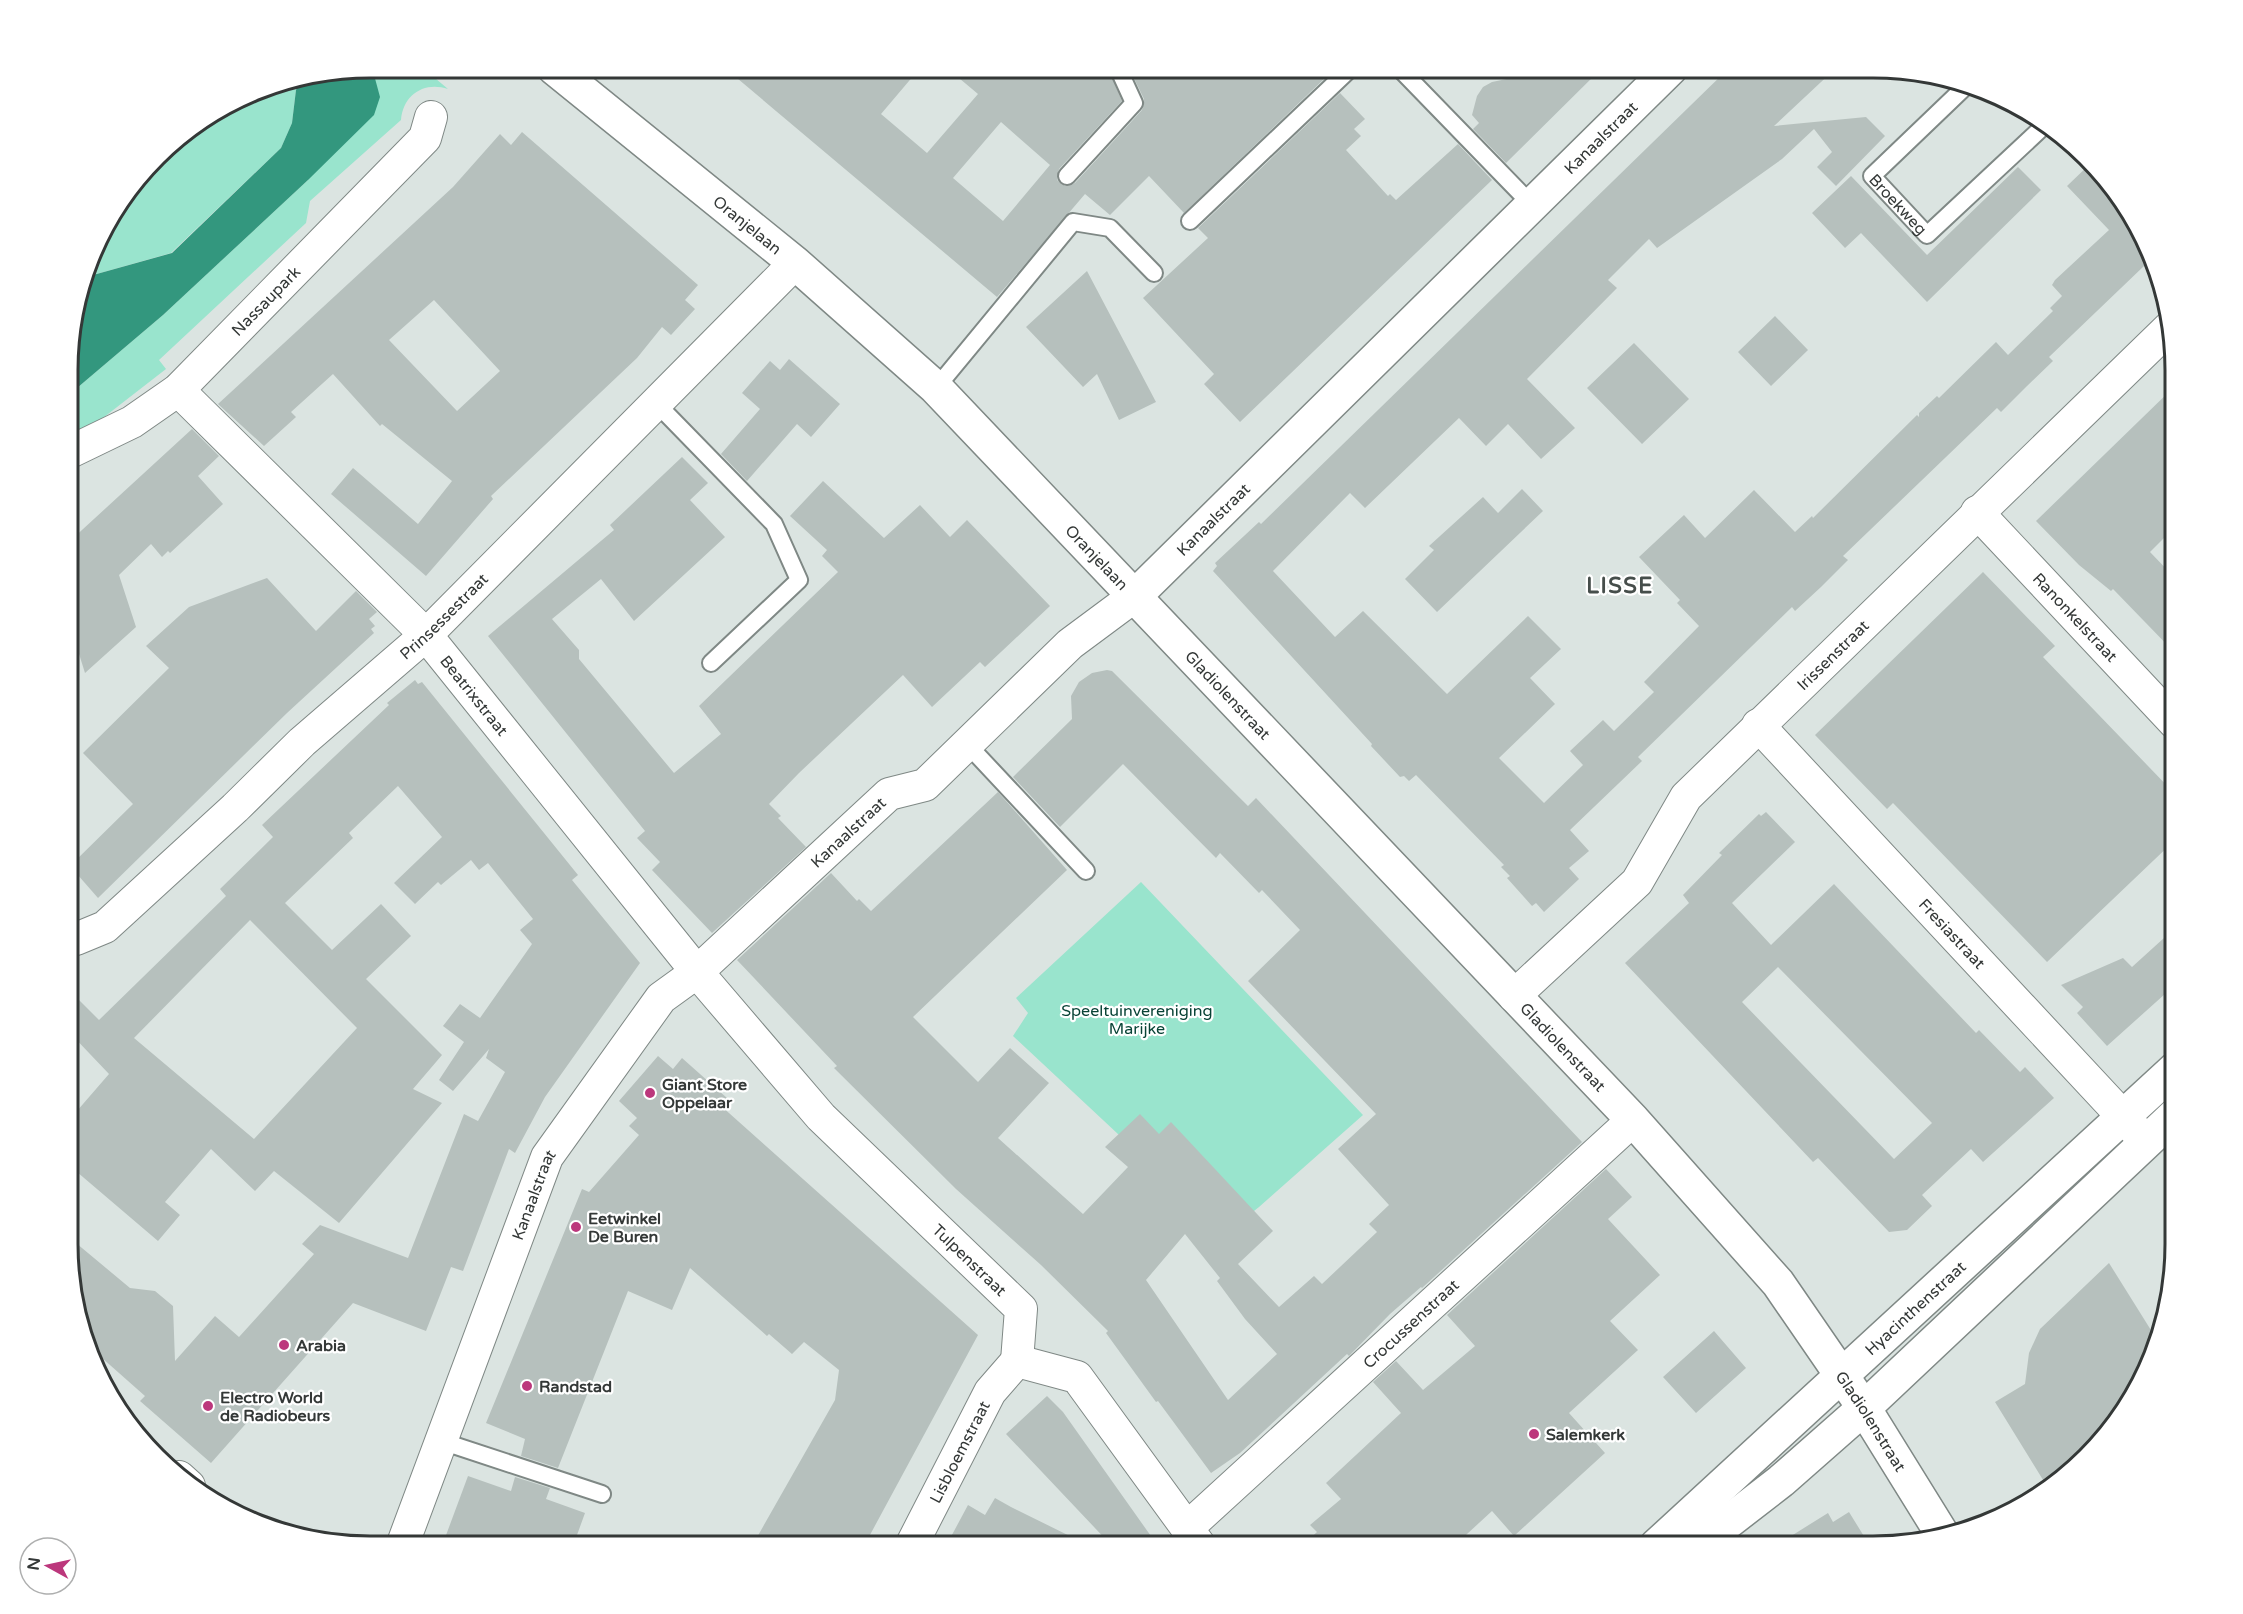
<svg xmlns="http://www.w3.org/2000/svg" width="2243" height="1614" viewBox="0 0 2243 1614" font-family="'Varela Round',sans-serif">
	<rect width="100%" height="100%" fill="#dbe4e1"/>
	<path fill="#99e4cd" d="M 369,68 L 423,68 L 448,89 C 424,81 403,95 401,120 L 310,201 L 306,223 L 159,360 L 166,369 L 90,428 L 70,431 L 70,390 L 77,388 L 163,315 L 308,180 L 374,71 Z
		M 300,81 L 296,90 L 292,123 L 281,148 L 171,253 L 86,277 L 99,236 L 170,143 L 254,90 Z
		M 1141,882 L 1363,1115 L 1259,1207 L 1225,1234 L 1013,1036 L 1028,1013 L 1016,998 Z"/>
	<path fill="#33977e" d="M 369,68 L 373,71 L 380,97 L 374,115 L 308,180 L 163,315 L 77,388 L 70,390 L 70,331 L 86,277 L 172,253 L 281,148 L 292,123 L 296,90 L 300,81 Z"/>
	<path fill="#b6c0bd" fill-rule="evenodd" d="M 725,68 L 920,68 L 881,114 L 927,153 L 978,94 L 947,68 L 1108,68 L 1122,101 L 1059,169 L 1057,180 L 1065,186 L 1075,183 L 1142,110 L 1144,99 L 1129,68 L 1315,68 L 1325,78 L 1184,213 L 1149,176 L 1110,215 L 1085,194 L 997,297 ZM 1001,122 L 1050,165 L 1003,221 L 953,178 Z
		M 1561,68 L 1602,68 L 1506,163 L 1473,129 L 1479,123 L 1472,115 L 1477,96 L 1483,87 L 1492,82 Z
		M 1729,68 L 1836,68 L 1774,126 L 1866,117 L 1885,136 L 1836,186 L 1817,167 L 1832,152 L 1814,129 L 1782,159 L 1657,248 L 1649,239 L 1608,280 L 1617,288 L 1527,379 L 1575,428 L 1541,459 L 1508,424 L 1486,446 L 1459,418 L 1365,508 L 1350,493 L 1273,571 L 1335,637 L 1363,611 L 1447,694 L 1528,616 L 1561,649 L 1530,678 L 1555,704 L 1499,758 L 1544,803 L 1583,765 L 1570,751 L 1603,720 L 1614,731 L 1654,692 L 1644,682 L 1699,626 L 1677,603 L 1680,600 L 1639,557 L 1684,515 L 1705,538 L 1754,490 L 1795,532 L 1812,516 L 1813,518 L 1917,415 L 1919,417 L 1919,413 L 1937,396 L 1939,398 L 1996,342 L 2008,355 L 2053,311 L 2050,308 L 2062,296 L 2052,285 L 2055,280 L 2109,230 L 2067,186 L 2092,162 L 2102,173 L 2144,236 L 2154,273 L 2152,274 L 2144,266 L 2049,357 L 2053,361 L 2027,386 L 2001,412 L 1997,408 L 1843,556 L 1848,560 L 1821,587 L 1795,611 L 1792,607 L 1638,757 L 1642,761 L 1570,830 L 1589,851 L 1569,868 L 1579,879 L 1544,912 L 1536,903 L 1532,906 L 1507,878 L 1510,876 L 1501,867 L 1504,865 L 1416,775 L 1409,781 L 1404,776 L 1400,777 L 1371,746 L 1372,744 L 1213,571 L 1217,566 L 1215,563 L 1259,522 L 1261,524 Z
		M 1340,93 L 1365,119 L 1354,129 L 1361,136 L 1346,150 L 1388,196 L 1390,194 L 1396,200 L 1458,144 L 1492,180 L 1240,422 L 1204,384 L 1214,374 L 1143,298 L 1208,238 L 1198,228 Z
		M 522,132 L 698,285 L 685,300 L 695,309 L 671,335 L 662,327 L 637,358 L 491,496 L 493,499 L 426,576 L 331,494 L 353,468 L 418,524 L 452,481 L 382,424 L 380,426 L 333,374 L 291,412 L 296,417 L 264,446 L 218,404 L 453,187 L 500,134 L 511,145 ZM 434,300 L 500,371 L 457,411 L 389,340 Z
		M 2018,167 L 2041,190 L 1927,302 L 1861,233 L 1845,248 L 1812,213 L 1851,176 L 1927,255 Z
		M 1087,271 L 1156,402 L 1119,420 L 1097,374 L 1083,387 L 1026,327 Z
		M 1775,316 L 1808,350 L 1771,386 L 1738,352 Z
		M 1634,343 L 1689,399 L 1642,444 L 1587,388 Z
		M 789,359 L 840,404 L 811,437 L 797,424 L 747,481 L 721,454 L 760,409 L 742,393 L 770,361 L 780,370 Z
		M 2175,386 L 2175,527 L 2150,552 L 2175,578 L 2175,653 L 2113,589 L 2111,591 L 2079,565 L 2036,521 Z
		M 192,429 L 219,456 L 198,476 L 223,504 L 170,553 L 168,551 L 162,557 L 151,544 L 119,575 L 136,627 L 85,673 L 70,625 L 70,541 Z
		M 682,457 L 708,483 L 690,500 L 725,537 L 634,621 L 601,579 L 552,619 L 579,650 L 579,659 L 674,773 L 721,734 L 699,706 L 838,572 L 822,556 L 827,550 L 790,516 L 823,481 L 884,538 L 920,505 L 950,537 L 967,520 L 1050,606 L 985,667 L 980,662 L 932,707 L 903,675 L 799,773 L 769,804 L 781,816 L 778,818 L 806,847 L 712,933 L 652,870 L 660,862 L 637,838 L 645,831 L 488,636 L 614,530 L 610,525 Z
		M 1522,489 L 1543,511 L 1437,612 L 1405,579 L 1434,550 L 1429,546 L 1483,497 L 1498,513 Z
		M 1983,572 L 2055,646 L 2043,657 L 2175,794 L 2175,840 L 2047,962 L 1893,803 L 1887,809 L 1815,735 Z
		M 267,578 L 316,631 L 356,591 L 377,612 L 369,619 L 375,626 L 371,629 L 374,633 L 287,713 L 98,898 L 70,866 L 133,804 L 83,753 L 169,668 L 146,646 L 189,607 Z
		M 1107,670 L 1112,671 L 1248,806 L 1256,798 L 1582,1142 L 1422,1288 L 1421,1287 L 1390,1314 L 1349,1356 L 1347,1354 L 1240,1453 L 1211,1473 L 1158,1401 L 1156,1402 L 1106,1333 L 1108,1331 L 1041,1265 L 956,1189 L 834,1068 L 837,1066 L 737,960 L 831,873 L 857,901 L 859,899 L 871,911 L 998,792 L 1067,870 L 913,1017 L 978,1082 L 1010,1048 L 1049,1083 L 998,1138 L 1083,1214 L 1128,1167 L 1105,1147 L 1140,1114 L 1159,1134 L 1171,1122 L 1273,1231 L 1238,1264 L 1279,1307 L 1314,1276 L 1322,1284 L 1377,1232 L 1369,1224 L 1389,1205 L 1338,1149 L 1376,1114 L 1248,981 L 1300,930 L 1262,890 L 1259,893 L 1220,853 L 1216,858 L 1123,764 L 1060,827 L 1013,777 L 1072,719 L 1071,696 L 1079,682 L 1092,673 ZM 1185,1234 L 1220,1278 L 1217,1281 L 1245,1319 L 1277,1354 L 1228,1400 L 1146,1280 Z
		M 415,680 L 418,684 L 422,682 L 578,875 L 572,880 L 640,963 L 545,1097 L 515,1153 L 509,1149 L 463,1271 L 451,1267 L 426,1331 L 353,1303 L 211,1463 L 140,1401 L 145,1396 L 93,1350 L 70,1283 L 70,1238 L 130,1288 L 155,1291 L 173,1306 L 175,1361 L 215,1316 L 239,1337 L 314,1254 L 302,1244 L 320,1225 L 408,1258 L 464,1114 L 478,1121 L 505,1072 L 486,1058 L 489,1049 L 453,1091 L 439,1080 L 464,1042 L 443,1026 L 460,1004 L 480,1018 L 532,944 L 520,930 L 533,919 L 488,863 L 479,870 L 471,860 L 441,885 L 438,882 L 415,904 L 394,883 L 442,837 L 398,786 L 349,833 L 353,838 L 285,903 L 332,950 L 381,904 L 411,936 L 366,979 L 442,1055 L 413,1089 L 442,1103 L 339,1223 L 274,1171 L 255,1191 L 211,1149 L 165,1202 L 180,1215 L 158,1241 L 70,1166 L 70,1119 L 109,1074 L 70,1033 L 70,991 L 99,1020 L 226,896 L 220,889 L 273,837 L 262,825 L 389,705 L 387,703 ZM 250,920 L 357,1028 L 254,1139 L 134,1038 Z
		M 1766,812 L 1795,842 L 1732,903 L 1771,945 L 1834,884 L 1976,1033 L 1979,1030 L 2020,1072 L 2025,1067 L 2054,1098 L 1983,1162 L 1971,1149 L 1922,1195 L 1932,1206 L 1907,1230 L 1889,1232 L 1818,1158 L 1813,1162 L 1625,963 L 1689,903 L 1683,895 L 1722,855 L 1719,853 L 1759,814 L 1761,816 ZM 1778,967 L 1932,1123 L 1894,1159 L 1742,1002 Z
		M 2175,928 L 2175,985 L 2107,1046 L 2077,1013 L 2083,1007 L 2061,985 L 2123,958 L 2132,967 Z
		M 658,1056 L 673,1069 L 682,1058 L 727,1098 L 720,1105 L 978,1335 L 864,1546 L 752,1546 L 835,1400 L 839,1370 L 804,1342 L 792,1354 L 769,1334 L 767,1336 L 690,1268 L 672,1310 L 628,1291 L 558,1468 L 521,1456 L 525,1439 L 486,1423 L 582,1189 L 589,1192 L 639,1135 L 629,1126 L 637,1118 L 619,1101 Z
		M 1606,1169 L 1632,1197 L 1608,1219 L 1660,1275 L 1610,1321 L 1638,1350 L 1569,1413 L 1605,1453 L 1514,1536 L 1492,1511 L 1454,1546 L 1302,1546 L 1317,1532 L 1310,1525 L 1341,1499 L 1326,1483 L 1401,1413 L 1373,1382 L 1396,1361 L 1423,1390 L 1475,1346 L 1447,1315 Z
		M 2109,1263 L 2159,1343 L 2113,1429 L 2072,1472 L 2048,1488 L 1995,1402 L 2025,1384 L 2029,1353 L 2040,1329 Z
		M 1714,1331 L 1746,1368 L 1696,1413 L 1663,1377 Z
		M 1047,1396 L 1063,1412 L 1158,1546 L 1112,1546 L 1006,1434 Z
		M 468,1476 L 511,1491 L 515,1477 L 550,1488 L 546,1499 L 585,1513 L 573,1546 L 442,1546 Z
		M 995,1498 L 1011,1507 L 1090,1546 L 946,1546 L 968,1505 L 985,1515 Z
		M 1849,1512 L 1870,1546 L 1775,1546 L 1828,1513 L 1833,1522 Z"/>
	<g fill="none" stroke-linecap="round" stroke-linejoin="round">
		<g stroke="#7f8885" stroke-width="20">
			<g id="lane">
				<path d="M 1399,68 L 1532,205"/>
				<path id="s1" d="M 1967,85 L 1872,176 L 1927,235 L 2046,124"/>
				<path d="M 1067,176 L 1134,103 L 1118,68"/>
				<path d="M 1190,221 L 1351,68"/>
				<path d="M 936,388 L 1073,222 L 1110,228 L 1154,273"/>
				<path d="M 656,403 L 774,524 L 799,580 L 711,663"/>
				<path d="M 967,744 L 1086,871"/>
				<path d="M 441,1441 L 602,1494"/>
			</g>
		</g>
		<g stroke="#7f8885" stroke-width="34">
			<g id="street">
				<path id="s2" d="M 178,390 L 426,635 L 697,972 L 821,1117 L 1021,1309 L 1017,1361"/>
				<path id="s3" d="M 70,452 L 132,422 L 178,390 L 425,138 L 431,117"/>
				<path id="s4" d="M 1977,512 L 2175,723"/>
				<path id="s5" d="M 1758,725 L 2141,1136"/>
				<path id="s6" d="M 70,936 L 76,939 L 105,927 L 235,808 L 302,742 L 426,635 L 795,263"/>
				<path id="s7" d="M 1514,996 L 1637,882 L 1686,797 L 2169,328"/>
				<path d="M 1017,1361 L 1077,1377 L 1200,1546"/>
				<path d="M 179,1477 L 189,1486"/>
				<path id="s8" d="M 1187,1528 L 1633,1120"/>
				<path id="s9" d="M 402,1546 L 547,1157 L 661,998 L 697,972 L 889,794 L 925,785 L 1070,644 L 1136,595"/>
				<path id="s10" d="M 911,1546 L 990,1392 L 1017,1361"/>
			</g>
		</g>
		<g stroke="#7f8885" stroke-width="36">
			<g id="secondary">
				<path id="s11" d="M 554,68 L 795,263 L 936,388 L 1633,1120 L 1778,1283 L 1864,1408 L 1944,1537"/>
				<path id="s12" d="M 1136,595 L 1671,68"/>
				<path id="s13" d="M 1656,1546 L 2175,1069"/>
				<path d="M 1697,1546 L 1781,1481 L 1864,1408 L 2175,1115"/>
			</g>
		</g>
		<use href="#lane" stroke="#fff" stroke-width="16"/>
		<use href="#street" stroke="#fff" stroke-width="32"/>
		<use href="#secondary" stroke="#fff" stroke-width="33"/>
	</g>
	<g fill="#bc377c" stroke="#fff" stroke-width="2">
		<circle cx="650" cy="1093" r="6"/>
		<circle cx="576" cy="1227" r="6"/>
		<circle cx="284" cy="1345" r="6"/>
		<circle cx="527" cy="1386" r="6"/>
		<circle cx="208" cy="1406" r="6"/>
		<circle cx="1534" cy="1434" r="6"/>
	</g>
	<g text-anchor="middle" stroke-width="4.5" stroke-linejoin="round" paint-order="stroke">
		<g font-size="16" fill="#343837" stroke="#fff">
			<text dy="6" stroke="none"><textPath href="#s12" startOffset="652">Kanaalstraat</textPath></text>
			<text dy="6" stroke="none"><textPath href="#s1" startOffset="170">Broekweg</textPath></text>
			<text dy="6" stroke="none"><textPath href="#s11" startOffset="249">Oranjelaan</textPath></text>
			<text dy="6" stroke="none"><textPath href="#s3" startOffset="250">Nassaupark</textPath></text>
			<text dy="6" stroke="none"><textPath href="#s12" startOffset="108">Kanaalstraat</textPath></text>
			<text dy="6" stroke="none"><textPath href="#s11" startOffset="732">Oranjelaan</textPath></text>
			<text dy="6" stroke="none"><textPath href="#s6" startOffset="498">Prinsessestraat</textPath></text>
			<text dy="6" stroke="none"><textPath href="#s4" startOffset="144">Ranonkelstraat</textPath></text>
			<text dy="6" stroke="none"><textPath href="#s7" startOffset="470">Irissenstraat</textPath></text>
			<text dy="6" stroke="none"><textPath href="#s11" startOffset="922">Gladiolenstraat</textPath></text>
			<text dy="6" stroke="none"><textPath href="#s2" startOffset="426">Beatrixstraat</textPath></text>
			<text dy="6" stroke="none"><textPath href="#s9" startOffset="861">Kanaalstraat</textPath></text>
			<text dy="6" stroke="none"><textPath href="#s5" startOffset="285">Fresiastraat</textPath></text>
			<text dy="6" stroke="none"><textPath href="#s11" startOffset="1408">Gladiolenstraat</textPath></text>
			<text dy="6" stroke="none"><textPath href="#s9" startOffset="375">Kanaalstraat</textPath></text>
			<text dy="6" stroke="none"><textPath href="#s2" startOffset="1178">Tulpenstraat</textPath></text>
			<text dy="6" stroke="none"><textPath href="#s13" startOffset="352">Hyacinthenstraat</textPath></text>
			<text dy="6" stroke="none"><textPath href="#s8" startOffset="303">Crocussenstraat</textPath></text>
			<text dy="6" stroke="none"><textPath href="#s11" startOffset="1894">Gladiolenstraat</textPath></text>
			<text dy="6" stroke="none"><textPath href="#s10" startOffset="106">Lisbloemstraat</textPath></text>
		</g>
		<g font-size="16" fill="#084336" stroke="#fff">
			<text x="1137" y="1016">Speeltuinvereniging<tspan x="1137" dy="18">Marijke</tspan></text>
		</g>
		<g font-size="16" font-weight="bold" fill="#343837" stroke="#fff" text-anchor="start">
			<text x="662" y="1090">Giant Store<tspan x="662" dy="18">Oppelaar</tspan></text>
			<text x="588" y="1224">Eetwinkel<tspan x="588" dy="18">De Buren</tspan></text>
			<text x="296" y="1351">Arabia</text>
			<text x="539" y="1392">Randstad</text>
			<text x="220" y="1403">Electro World<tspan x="220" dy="18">de Radiobeurs</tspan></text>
			<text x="1546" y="1440">Salemkerk</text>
		</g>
		<g font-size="22" font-weight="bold" letter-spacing="1.5" fill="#464e4b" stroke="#fff">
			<text x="1620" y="593">LISSE</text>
		</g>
	</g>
	<path d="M0 0H2243V1614H0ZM370 78H1873A292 292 0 0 1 2165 370V1244A292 292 0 0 1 1873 1536H370A292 292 0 0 1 78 1244V370A292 292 0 0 1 370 78Z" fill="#fff" fill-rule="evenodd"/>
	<path fill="none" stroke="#343837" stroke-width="3" d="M370 78H1873A292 292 0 0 1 2165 370V1244A292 292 0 0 1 1873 1536H370A292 292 0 0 1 78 1244V370A292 292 0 0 1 370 78Z"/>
	<g transform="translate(48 1566) rotate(278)"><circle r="28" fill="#ffffff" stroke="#aeafaf" stroke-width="1.5"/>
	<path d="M0-4.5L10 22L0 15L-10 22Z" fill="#bc377c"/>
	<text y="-9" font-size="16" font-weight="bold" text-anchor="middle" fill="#343837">N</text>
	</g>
</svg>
